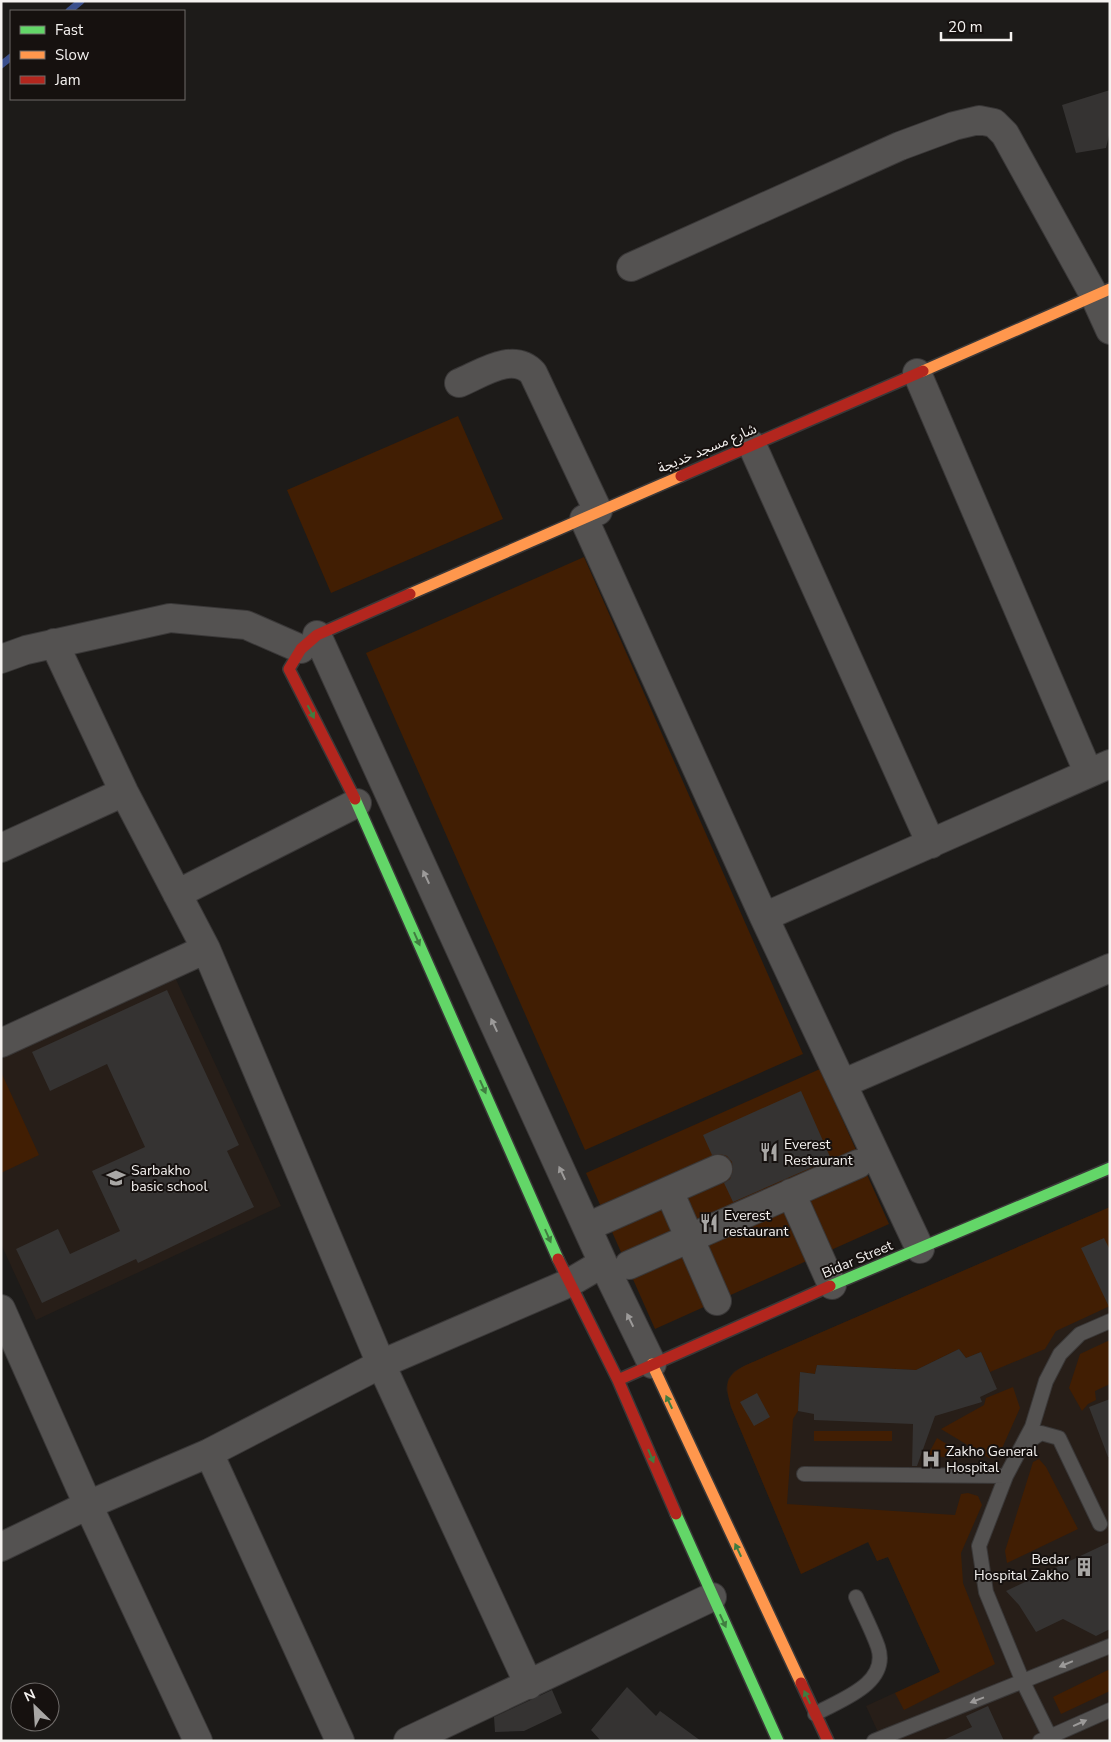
<svg xmlns="http://www.w3.org/2000/svg" width="1111" height="1742" viewBox="0 0 1111 1742" font-family="'Nunito Sans','Noto Sans Arabic',sans-serif">
	<rect width="100%" height="100%" fill="#1d1b19"/>
	<path fill="#271e18" d="M 173,973 L 281,1206 L 36,1320 L 1,1244 L 1,1052 Z
		M 1110,1207 L 1110,1741 L 882,1741 L 866,1706 L 940,1672 L 888,1557 L 877,1561 L 869,1542 L 801,1574 L 731,1407 L 726,1389 L 728,1379 L 734,1371 L 746,1365 Z"/>
	<path fill="#411e03" d="M 458,416 L 503,519 L 331,593 L 287,490 Z
		M 584,557 L 803,1054 L 585,1150 L 366,653 Z
		M 820,1069 L 889,1224 L 655,1329 L 586,1173 Z
		M 1,1072 L 39,1155 L 1,1173 Z
		M 1110,1207 L 1110,1306 L 1056,1331 L 1045,1349 L 990,1372 L 981,1352 L 966,1358 L 959,1349 L 916,1370 L 817,1365 L 815,1374 L 800,1372 L 798,1411 L 793,1419 L 787,1504 L 955,1515 L 961,1494 L 968,1493 L 978,1496 L 982,1505 L 961,1553 L 963,1583 L 995,1664 L 904,1710 L 895,1693 L 940,1672 L 888,1557 L 877,1561 L 868,1542 L 801,1574 L 731,1407 C 725,1385 724,1376 746,1365 Z
		M 1110,1340 L 1110,1384 L 1095,1391 L 1096,1400 L 1088,1404 L 1082,1411 L 1069,1388 L 1080,1354 Z
		M 1013,1387 L 1020,1408 L 999,1455 L 989,1458 L 941,1429 L 984,1405 L 986,1398 Z
		M 814,1431 L 892,1431 L 892,1441 L 814,1441 Z
		M 937,1438 L 958,1451 L 958,1456 L 951,1458 L 928,1455 Z
		M 1039,1459 L 1046,1467 L 1078,1529 L 1007,1563 L 1005,1551 L 1033,1462 Z
		M 1110,1669 L 1110,1691 L 1061,1714 L 1053,1697 Z"/>
	<g fill="none" stroke-linecap="round" stroke-linejoin="round">
		<path stroke="#3b508d" stroke-width="7" d="M 69,11 L 81,1
			M 1,65 L 11,57"/>
	</g>
	<path fill="#353332" d="M 1110,90 L 1110,131 L 1106,148 L 1076,153 L 1062,105 Z
		M 167,990 L 239,1145 L 227,1151 L 254,1207 L 138,1263 L 136,1259 L 42,1303 L 16,1249 L 58,1229 L 70,1254 L 120,1231 L 92,1171 L 145,1147 L 107,1064 L 50,1091 L 32,1052 Z
		M 801,1091 L 831,1159 L 733,1202 L 724,1183 L 730,1179 L 733,1171 L 732,1162 L 727,1156 L 720,1154 L 712,1155 L 703,1135 Z
		M 1104,1238 L 1110,1250 L 1110,1309 L 1081,1248 Z
		M 959,1349 L 966,1358 L 981,1352 L 997,1389 L 980,1397 L 982,1402 L 935,1416 L 917,1466 L 912,1466 L 913,1424 L 814,1420 L 814,1414 L 798,1411 L 800,1372 L 815,1374 L 817,1365 L 916,1370 Z
		M 757,1393 L 770,1417 L 754,1426 L 740,1402 Z
		M 1110,1399 L 1110,1457 L 1108,1457 L 1089,1407 Z
		M 1110,1542 L 1110,1629 L 1096,1636 L 1063,1619 L 1036,1632 L 1019,1605 L 1006,1591 Z
		M 627,1687 L 656,1716 L 660,1711 L 701,1741 L 601,1741 L 591,1730 Z
		M 552,1690 L 562,1713 L 524,1731 L 495,1732 L 494,1717 Z
		M 988,1706 L 1004,1741 L 941,1741 L 972,1727 L 966,1716 Z"/>
	<g fill="none" stroke-linecap="round" stroke-linejoin="round">
		<g stroke="#3a3838" stroke-width="16">
			<path id="lane" d="M 1025,1444 L 1041,1433 L 1059,1438 L 1100,1524
				M 804,1474 L 1006,1476
				M 815,1714 C 840,1700 890,1684 878,1647 C 872,1630 863,1613 856,1597
				M 874,1741 L 1110,1646
				M 1040,1741 L 1110,1710
				M 1052,1741 L 1023,1682 L 986,1592 L 979,1546 L 1006,1476 L 1032,1427 L 1046,1381 L 1060,1354 L 1080,1334 L 1110,1321"/>
		</g>
		<g stroke="#3a3838" stroke-width="30">
			<path id="street" d="M 631,267 L 900,146 L 954,126 L 979,120 L 994,123 L 1005,134 L 1094,295 L 1110,330
				M 917,373 L 1088,772
				M 459,383 C 481,374 513,351 533,373 L 598,511
				M 752,445 L 931,844
				M 584,519 L 764,917 L 920,1249
				M 317,635 L 603,1263 L 652,1364
				M 54,643 L 124,792 L 206,949 L 381,1364 L 529,1685
				M 1,659 L 26,650 L 170,618 L 246,625 L 301,649
				M 1,848 L 124,792
				M 177,894 L 357,803
				M 764,917 L 1110,764
				M 1,1043 L 206,949
				M 844,1083 L 1110,968
				M 669,1191 L 717,1301
				M 791,1193 L 832,1285
				M 587,1227 L 718,1169
				M 629,1265 L 858,1164
				M 1,1309 L 88,1505 L 198,1741
				M 209,1453 L 340,1741
				M 1,1547 L 88,1505 L 209,1453 L 381,1364 L 569,1283 L 603,1263
				M 408,1741 L 712,1597"/>
		</g>
		<g stroke="#3a3838" stroke-width="14">
			<path id="fast" d="M 355,799 L 558,1259
				M 830,1286 L 1110,1168
				M 676,1514 L 778,1741"/>
		</g>
		<g stroke="#3a3838" stroke-width="14">
			<path id="slow" d="M 923,371 L 1110,289
				M 410,594 L 681,476
				M 652,1364 L 801,1683"/>
		</g>
		<g stroke="#3a3838" stroke-width="14">
			<path id="jam" d="M 681,476 L 923,371
				M 355,799 L 289,669 L 301,649 L 317,635 L 410,594
				M 558,1259 L 618,1380 L 676,1514
				M 618,1380 L 830,1286
				M 801,1683 L 828,1741"/>
		</g>
		<use href="#lane" stroke="#545251" stroke-width="14"/>
		<use href="#street" stroke="#545251" stroke-width="28"/>
		<use href="#fast" stroke="#63d668" stroke-width="11"/>
		<use href="#slow" stroke="#ff974d" stroke-width="11"/>
		<use href="#jam" stroke="#b3261e" stroke-width="11"/>
	</g>
	<defs><path id="oneway-solid" d="M-6-.8H1V-3.2L6.5 0L1 3.2V.8H-6Z" transform="scale(1.25)"/></defs>
	<g fill="#407d40">
		<use href="#oneway-solid" transform="translate(311 712) rotate(63)"/>
		<use href="#oneway-solid" transform="translate(417 939) rotate(66)"/>
		<use href="#oneway-solid" transform="translate(483 1087) rotate(66)"/>
		<use href="#oneway-solid" transform="translate(548 1236) rotate(66)"/>
		<use href="#oneway-solid" transform="translate(669 1402) rotate(-115)"/>
		<use href="#oneway-solid" transform="translate(651 1456) rotate(67)"/>
		<use href="#oneway-solid" transform="translate(738 1550) rotate(-115)"/>
		<use href="#oneway-solid" transform="translate(723 1621) rotate(65)"/>
		<use href="#oneway-solid" transform="translate(807 1697) rotate(-115)"/>
	</g>
	<g fill="#9c9a99">
		<use href="#oneway-solid" transform="translate(426 877) rotate(-115)"/>
		<use href="#oneway-solid" transform="translate(494 1025) rotate(-115)"/>
		<use href="#oneway-solid" transform="translate(562 1173) rotate(-115)"/>
		<use href="#oneway-solid" transform="translate(630 1320) rotate(-116)"/>
		<use href="#oneway-solid" transform="translate(1066 1664) rotate(157)"/>
		<use href="#oneway-solid" transform="translate(977 1700) rotate(159)"/>
		<use href="#oneway-solid" transform="translate(1080 1723) rotate(-24)"/>
	</g>
	<defs>
		<g id="restaurant-bare" transform="scale(1.5)"><path d="M-5-6h1v4h1v-4h1v4h1v-4h1v5L-1.5 .5V6h-2V.5L-5-1ZM5-6V6H3V1.5H1.5Q1.5-4 5-6Z" fill="#a9a7a5" stroke="#16110f" stroke-width="2.5" paint-order="stroke"/></g>
		<g id="school-bare" transform="scale(1.5)"><path d="M0-5L7-2L0 1L-7-2ZM-4 1L0 2.5L4 1V4Q0 6-4 4Z" fill="#a9a7a5" stroke="#16110f" stroke-width="2.5" paint-order="stroke"/></g>
		<g id="hospital-bare" transform="scale(1.5)"><path d="M-5-5h3v3.5h4V-5h3V5h-3V1.5h-4V5h-3Z" fill="#a9a7a5" stroke="#16110f" stroke-width="2.5" paint-order="stroke"/></g>
		<g id="building-bare" transform="scale(1.5)"><path d="M-4-6H4V6H1V3H-1V6H-4ZM-2.5-4.3h1.7v1.8h-1.7ZM.8-4.3h1.7v1.8H.8ZM-2.5-1h1.7V.8h-1.7ZM.8-1h1.7V.8H.8Z" fill="#a9a7a5" stroke="#16110f" stroke-width="2.5" paint-order="stroke"/></g>
	</defs>
	<g fill-rule="evenodd">
		<use href="#restaurant-bare" x="769" y="1152"/>
		<use href="#school-bare" x="116" y="1178"/>
		<use href="#restaurant-bare" x="709" y="1223"/>
		<use href="#hospital-bare" x="931" y="1459"/>
		<use href="#building-bare" x="1084" y="1567"/>
	</g>
	<g text-anchor="middle" stroke-width="4" stroke-linejoin="round" paint-order="stroke">
		<g font-size="14" fill="#f5f2f0" stroke="#16110f">
			<text transform="translate(707 448) rotate(-23)" y="5">شارع مسجد خديجة</text>
			<text transform="translate(857 1259) rotate(-23)" y="5">Bidar Street</text>
		</g>
		<g font-size="14" fill="#f5f2f0" stroke="#16110f" text-anchor="start">
			<text x="784" y="1149">Everest<tspan x="784" dy="16">Restaurant</tspan></text>
			<text x="131" y="1175">Sarbakho<tspan x="131" dy="16">basic school</tspan></text>
			<text x="724" y="1220">Everest<tspan x="724" dy="16">restaurant</tspan></text>
			<text x="946" y="1456">Zakho General<tspan x="946" dy="16">Hospital</tspan></text>
			<text x="1069" y="1564" text-anchor="end">Bedar<tspan x="1069" dy="16">Hospital Zakho</tspan></text>
		</g>
	</g>
	<rect width="1111" height="1742" fill="none" stroke="#f5f2f0" stroke-width="5"/>
	<rect x="10" y="10" width="175" height="90" fill="#16110f" stroke="#6f6b69"/>
	<rect x="20" y="26" width="25" height="8" fill="#63d668" stroke="#6f6b69"/>
	<text x="55" y="35" font-size="15" fill="#f5f2f0">Fast</text>
	<rect x="20" y="51" width="25" height="8" fill="#ff974d" stroke="#6f6b69"/>
	<text x="55" y="60" font-size="15" fill="#f5f2f0">Slow</text>
	<rect x="20" y="76" width="25" height="8" fill="#b3261e" stroke="#6f6b69"/>
	<text x="55" y="85" font-size="15" fill="#f5f2f0">Jam</text>
	<g transform="translate(35 1707) rotate(335)"><circle r="24" fill="#16110f" stroke="#6f6b69"/>
	<path d="M0-4L9 19L0 12L-9 19Z" fill="#a9a7a5"/>
	<text y="-8" font-size="14" font-weight="bold" text-anchor="middle" fill="#f5f2f0">N</text>
	</g>
	<path d="M941 32v8h70v-8" fill="none" stroke="#f5f2f0" stroke-width="2.5"/>
	<text x="948" y="32" font-size="15" fill="#f5f2f0" stroke="#16110f" stroke-width="4" paint-order="stroke">20 m</text>
</svg>
